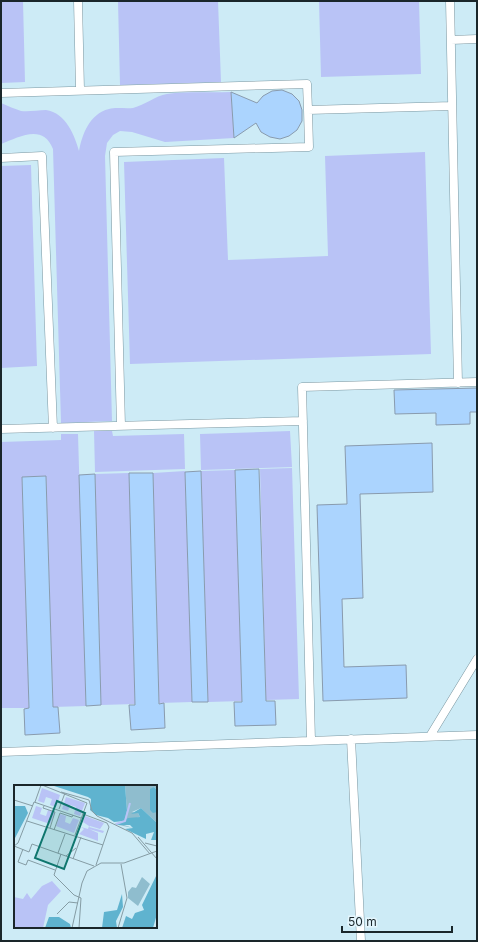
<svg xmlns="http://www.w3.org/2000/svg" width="478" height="942" viewBox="0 0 478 942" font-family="Inter,sans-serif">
	<rect width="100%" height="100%" fill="#cdebf6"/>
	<path fill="#b9c3f6" d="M 1,1 L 23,1 L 25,82 L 1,83 Z
		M 118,1 L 218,1 L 221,82 L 120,85 Z
		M 319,1 L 419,1 L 421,74 L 321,77 Z
		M 231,92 L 234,138 L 165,142 L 132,132 L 120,131 L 113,135 L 107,143 L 105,156 L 112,421 L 61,423 L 53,149 C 43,123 19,137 1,144 L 1,103 C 8,106 15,109 21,111 C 29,112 38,110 46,110 C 66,113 75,136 79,151 C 82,135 89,114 109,109 C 116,107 125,109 133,108 C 145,105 155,96 167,94 C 188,91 210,93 231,92 Z
		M 425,152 L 431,354 L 130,364 L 124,162 L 224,158 L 228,260 L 328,256 L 325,156 Z
		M 31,165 L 37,366 L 1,368 L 1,166 Z
		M 94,431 L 112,431 L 113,436 L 184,434 L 185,469 L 95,472 Z
		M 290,431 L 292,467 L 201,470 L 200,434 Z
		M 61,434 L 78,434 L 86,706 L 53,707 L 46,476 L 22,477 L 29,708 L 1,708 L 1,442 L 61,440 Z
		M 292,468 L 299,699 L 266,700 L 260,469 Z
		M 235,470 L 242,701 L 208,702 L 201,471 Z
		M 185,471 L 192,702 L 159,703 L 153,473 Z
		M 129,473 L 135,704 L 101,705 L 95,474 Z"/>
	<path fill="#abd4fe" stroke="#899bae" d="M 282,90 L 292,94 L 299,101 L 302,110 L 302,121 L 297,130 L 289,136 L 280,139 L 270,137 L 261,132 L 256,123 L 234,138 L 231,92 L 257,103 L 263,96 L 272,91 Z
		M 477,388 L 477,412 L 470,412 L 470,424 L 436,425 L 436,413 L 395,414 L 394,390 Z
		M 432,443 L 433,492 L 360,494 L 363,598 L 342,599 L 344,667 L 406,665 L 407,698 L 323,701 L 317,505 L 347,504 L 345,446 Z
		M 259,469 L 266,701 L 275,701 L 276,725 L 235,726 L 234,702 L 242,702 L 235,470 Z
		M 201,471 L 208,702 L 192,702 L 185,472 Z
		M 129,473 L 153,473 L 159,704 L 164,703 L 165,728 L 131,730 L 129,705 L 135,705 Z
		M 95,474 L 101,705 L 86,706 L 79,475 Z
		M 46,476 L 53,707 L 58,707 L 60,733 L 25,735 L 24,709 L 29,708 L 22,477 Z"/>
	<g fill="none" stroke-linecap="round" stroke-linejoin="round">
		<g stroke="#7b97a1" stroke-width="9">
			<path id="service" d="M 78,1 L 80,90
				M 450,1 L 458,383
				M 451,40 L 477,39
				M 1,93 L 307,84 L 308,110 L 452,106
				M 1,158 L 42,156 L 53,428
				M 121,426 L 114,152 L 309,147 L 308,110
				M 1,429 L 303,421
				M 430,736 L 477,659
				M 351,739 L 361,941
				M 311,741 L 302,387 L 477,382
				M 1,752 L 477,735"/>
		</g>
		<use href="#service" stroke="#fff" stroke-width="8"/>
	</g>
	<g transform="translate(14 785)">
		<rect width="143" height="143" fill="#cdebf6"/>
		<path d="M 111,0 L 143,1 L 143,5 L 140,2 L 137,5 L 136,25 L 143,27 L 143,38 L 127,23 L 118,27 L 124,28 L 126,32 L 104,38 L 119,43 L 100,39 L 108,37 L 113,26 ZM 128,92 L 136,99 L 124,121 L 114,113 L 114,107 L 118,102 L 122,103 Z" fill="#8fbdce"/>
		<path d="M 37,0 L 111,0 L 113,26 L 110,36 L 100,37 L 94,33 L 82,30 L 76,25 L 77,14 L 74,12 ZM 140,2 L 143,5 L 143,27 L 139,28 L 136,25 L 136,4 ZM 0,21 L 11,21 L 14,28 L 0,55 ZM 127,23 L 143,38 L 143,55 L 137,55 L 140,47 L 132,49 L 132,54 L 111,44 L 119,43 L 116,40 L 103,40 L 114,33 L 126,32 L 124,28 L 117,29 ZM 143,89 L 143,129 L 139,143 L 108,143 L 112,131 L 118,134 L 121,128 L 130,125 L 128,120 ZM 108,109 L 109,122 L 102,136 L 103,143 L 88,143 L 90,127 L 103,125 ZM 35,132 L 45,132 L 56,139 L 57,143 L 31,143 Z" fill="#5fb3cf"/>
		<path d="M 28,3 L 46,10 L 42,22 L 36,20 L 38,14 L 32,12 L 30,18 L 24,16 ZM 52,12 L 71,18 L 66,31 L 60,29 L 62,22 L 56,20 L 54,26 L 48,24 ZM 22,21 L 28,23 L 26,29 L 32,31 L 34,25 L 41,27 L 36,39 L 18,33 ZM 46,29 L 52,31 L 51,37 L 56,39 L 59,33 L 65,35 L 60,48 L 42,41 ZM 71,31 L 90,38 L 86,44 L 76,41 L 75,42 L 90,46 L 89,48 L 75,44 L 84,48 L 84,56 L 65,49 L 70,44 L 67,42 L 74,44 L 75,41 L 69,37 ZM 38,96 L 47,106 L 34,120 L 29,143 L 0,143 L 0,112 L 9,114 L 13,108 L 17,114 L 28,101 Z" fill="#b9c3f6"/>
		<path fill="none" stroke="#b9c3f6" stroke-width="2" d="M 102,39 L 111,36 L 116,18"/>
		<path fill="none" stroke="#859ca4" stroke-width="1" d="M 28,0 L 73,18 L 61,50M 47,7 L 75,15 L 78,26 L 83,31 L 118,48 L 136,69M 0,15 L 19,21M 21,17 L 27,0M 30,21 L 29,23 L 41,27 L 36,43M 45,24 L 51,8M 69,29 L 93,38 L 95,42 L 82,80M 13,36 L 89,60M 40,45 L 46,28 L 58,32 L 59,30M 124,52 L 143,74M 131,58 L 143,61M 0,61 L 4,58 L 20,17 L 67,33M 0,61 L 15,67 L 18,59 L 80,81M 9,64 L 4,77 L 12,80 L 14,75 L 41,85M 44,68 L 51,49M 47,69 L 40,90 L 60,110 L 67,113 L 65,143M 52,71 L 62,63M 59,74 L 67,52M 43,129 L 55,117 L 64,118M 58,143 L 68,98 L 73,86 L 87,78 L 110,78 L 143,66M 104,143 L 113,113 L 107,79"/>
		<path fill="#0f766e" fill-opacity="0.15" stroke="#0f766e" stroke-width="2" d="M 43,16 L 71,28 L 50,84 L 21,73 Z"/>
		<rect width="143" height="143" fill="none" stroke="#1a262a" stroke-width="2"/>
	</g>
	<rect width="478" height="942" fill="none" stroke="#1a262a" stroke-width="4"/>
	<path d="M342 926v6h110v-6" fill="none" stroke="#1a262a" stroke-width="2"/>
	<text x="348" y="926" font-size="12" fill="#1a262a" stroke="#e4f6fd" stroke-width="3" paint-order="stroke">50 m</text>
</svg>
